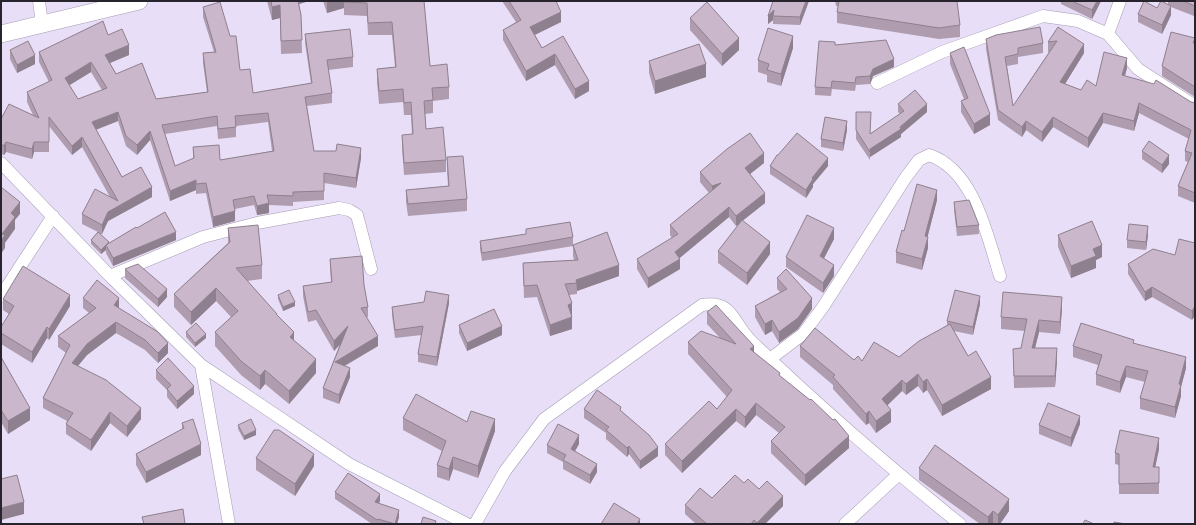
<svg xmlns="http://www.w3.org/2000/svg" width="1196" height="525" viewBox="0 0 1196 525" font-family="'Playfair Display',serif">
	<rect width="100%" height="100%" fill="#e8def7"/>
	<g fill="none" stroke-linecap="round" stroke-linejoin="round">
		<g stroke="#a59bb3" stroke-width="13">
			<path id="street" d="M 39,1 L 42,24
				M 1120,1 L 1108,34 L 1138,69 L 1195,106
				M 877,83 L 942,52 L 1043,16 L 1078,21 L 1108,34
				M 1,163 L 110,276 L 201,365 L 349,464 L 467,524
				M 110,276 L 203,237 L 257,223 L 339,208 L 349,210 L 357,215 L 371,269
				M 1,296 L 53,216
				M 770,359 L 803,334 L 823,307 L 906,177 L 919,160 L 929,155 C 974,170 987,235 1000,276
				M 201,365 L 229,524
				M 475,524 L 505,471 L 544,419 L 702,305 C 733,300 732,322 751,341 C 818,406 888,466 960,524
				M 845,524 L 899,474"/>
		</g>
		<g stroke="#a59bb3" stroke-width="18">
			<path id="secondary" d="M 1,34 L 139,1"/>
		</g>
		<use href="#street" stroke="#fff" stroke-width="12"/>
		<use href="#secondary" stroke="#fff" stroke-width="17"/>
	</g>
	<path fill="#af9daf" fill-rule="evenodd" d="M 267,1 L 309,1 L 299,4 L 301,15 L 302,53 L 281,54 L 280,18 L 272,20 Z
		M 323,1 L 424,1 L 430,66 L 449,87 L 449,99 L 433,101 L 433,113 L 425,114 L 426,129 L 446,160 L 446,172 L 404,175 L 402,148 L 402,135 L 412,135 L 411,115 L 404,115 L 403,102 L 379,104 L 377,82 L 377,69 L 395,67 L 392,35 L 368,35 L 367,16 L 344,15 L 344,8 L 327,13 Z
		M 502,1 L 556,1 L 561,22 L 535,35 L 542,48 L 563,36 L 589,91 L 575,99 L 555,65 L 526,81 L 503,40 L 503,30 L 516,22 Z
		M 773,1 L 809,1 L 800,25 L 773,24 L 773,20 L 768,24 Z
		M 835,1 L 947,1 L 960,25 L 960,37 L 939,39 L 837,23 L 837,12 L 838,6 L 836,6 Z
		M 1061,1 L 1101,1 L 1092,19 L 1061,4 Z
		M 1168,1 L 1195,1 L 1195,27 L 1194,26 L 1194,16 L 1171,7 L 1171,15 L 1162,34 L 1138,22 L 1138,14 L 1168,5 Z
		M 203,7 L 253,93 L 311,83 L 305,43 L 305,34 L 353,57 L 353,67 L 328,70 L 332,93 L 332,103 L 307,106 L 314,151 L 361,158 L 356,188 L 324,183 L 324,200 L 293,202 L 293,206 L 269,205 L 269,213 L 257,215 L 254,205 L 235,209 L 235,221 L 213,227 L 206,193 L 196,194 L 196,190 L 170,201 L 150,140 L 137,155 L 126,146 L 118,121 L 96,130 L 122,177 L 152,197 L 108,221 L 102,234 L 100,234 L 109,243 L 137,228 L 176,240 L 113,266 L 106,253 L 106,250 L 101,254 L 91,244 L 91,240 L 98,232 L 82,224 L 82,214 L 110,197 L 82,147 L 72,155 L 49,126 L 49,152 L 34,152 L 32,159 L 6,152 L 4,155 L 1,154 L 1,119 L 33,115 L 27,102 L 27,92 L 49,82 L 39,62 L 39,52 L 108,35 L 129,55 L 110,63 L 116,74 L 156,99 L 207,92 L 203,63 L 203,53 L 214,52 L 203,17 ZM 91,72 L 102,90 L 78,99 L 69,85 ZM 268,122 L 272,151 L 220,160 L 193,147 L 193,159 L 175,166 L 165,134 L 217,126 L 218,139 L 236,137 L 236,126 Z
		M 690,18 L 739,50 L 722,66 L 690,30 Z
		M 1058,27 L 1084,53 L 1065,84 L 1081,90 L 1096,86 L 1127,68 L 1125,76 L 1191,102 L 1195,103 L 1195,203 L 1178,196 L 1178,186 L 1188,162 L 1185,161 L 1185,151 L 1189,139 L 1139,113 L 1134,131 L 1103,123 L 1088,148 L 1053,127 L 1042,142 L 1026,130 L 1022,137 L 998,120 L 986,49 L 986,39 L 1043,43 L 1043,53 L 1018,57 L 1018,64 L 1007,66 L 1013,106 L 1049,52 L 1048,52 L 1048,42 Z
		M 1195,44 L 1195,97 L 1162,76 L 1162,66 Z
		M 835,45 L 894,67 L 873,76 L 870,84 L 856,85 L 855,91 L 832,89 L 831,96 L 815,95 L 815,87 Z
		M 793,48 L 781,86 L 767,82 L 767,75 L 758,72 L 758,60 Z
		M 10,50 L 35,64 L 17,73 L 10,59 Z
		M 950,53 L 990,125 L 974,134 L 961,112 L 961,101 L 964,99 L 950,64 Z
		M 649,61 L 706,77 L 655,94 L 649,73 Z
		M 898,104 L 927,112 L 901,134 L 901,137 L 870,157 L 870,160 L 856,139 L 856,112 L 871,134 L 900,114 L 898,112 Z
		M 847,130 L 843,151 L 821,147 L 821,139 Z
		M 1142,151 L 1169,164 L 1162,173 L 1142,159 Z
		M 778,155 L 828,166 L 813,184 L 813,187 L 806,198 L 770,174 L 770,166 Z
		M 447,157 L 467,199 L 467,211 L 408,216 L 406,202 L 406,190 L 448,186 L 447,169 Z
		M 764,163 L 750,174 L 765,203 L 742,221 L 770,254 L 747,285 L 718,263 L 718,251 L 740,223 L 736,226 L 729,217 L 679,258 L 680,269 L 648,288 L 637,269 L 637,259 L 672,238 L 670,235 L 670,225 L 709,193 L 700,182 L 700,172 Z
		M 937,200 L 927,237 L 928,248 L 922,270 L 896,263 L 896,252 L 904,231 Z
		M 954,202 L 979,225 L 979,234 L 957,236 L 954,210 Z
		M 228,228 L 262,265 L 262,279 L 247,281 L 277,314 L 277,316 L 316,373 L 289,404 L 265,384 L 260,390 L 241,375 L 215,346 L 215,332 L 231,317 L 216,301 L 191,325 L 174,307 L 174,294 L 228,243 Z
		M 526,229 L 573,237 L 573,246 L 482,261 L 480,249 L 480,241 L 526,234 Z
		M 1058,235 L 1102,257 L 1096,260 L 1096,268 L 1071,278 L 1058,247 Z
		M 1148,235 L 1146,250 L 1127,248 L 1127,240 Z
		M 834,239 L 824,258 L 834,276 L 823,293 L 786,267 L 786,257 Z
		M 1195,243 L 1192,320 L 1152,297 L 1145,301 L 1128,274 L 1128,264 L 1175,255 Z
		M 573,245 L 619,276 L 577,291 L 577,294 L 569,295 L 572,314 L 571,315 L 572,329 L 550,336 L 537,297 L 524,298 L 523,263 L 574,260 L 573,256 Z
		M 330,259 L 364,285 L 368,307 L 368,317 L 366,317 L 378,346 L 345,366 L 350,377 L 339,404 L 323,398 L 323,388 L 340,344 L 334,351 L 316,320 L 308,322 L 303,296 L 303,286 L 331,282 L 330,268 Z
		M 125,269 L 167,297 L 158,307 L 125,278 Z
		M 777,278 L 812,309 L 798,329 L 779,343 L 772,331 L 765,335 L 755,317 L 755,306 L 780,292 L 777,289 Z
		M 278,295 L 295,306 L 283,311 L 278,299 Z
		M 83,298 L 119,309 L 168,353 L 158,363 L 145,350 L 116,333 L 87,355 L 78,366 L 141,419 L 127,437 L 110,423 L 91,451 L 66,434 L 66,424 L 67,421 L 43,408 L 43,398 L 66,353 L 58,347 L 58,336 L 89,313 L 83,308 Z
		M 3,299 L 70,306 L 49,340 L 47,338 L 32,363 L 1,344 L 1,327 L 9,314 L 3,310 Z
		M 449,303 L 437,366 L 418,362 L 418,354 L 422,335 L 395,338 L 392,315 L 392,307 Z
		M 980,304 L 973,335 L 954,331 L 968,356 L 991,389 L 942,416 L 927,390 L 923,393 L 918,386 L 906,395 L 902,391 L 887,406 L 891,422 L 876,433 L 869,423 L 866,425 L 833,389 L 833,385 L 800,357 L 800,346 L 862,361 L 899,357 L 947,325 L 947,321 Z
		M 1062,308 L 1060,334 L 1039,332 L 1035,348 L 1057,360 L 1055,387 L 1014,388 L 1013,349 L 1021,348 L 1025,331 L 1001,329 L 1001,317 Z
		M 707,312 L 754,352 L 780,376 L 849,448 L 805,486 L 771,453 L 771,441 L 779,433 L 756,415 L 745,428 L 736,421 L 682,473 L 665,455 L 665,444 L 717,409 L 727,397 L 688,354 L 688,342 L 720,338 L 707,324 Z
		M 459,325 L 502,335 L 467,351 L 459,333 Z
		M 186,332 L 206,338 L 195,347 L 186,337 Z
		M 1134,343 L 1186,368 L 1181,387 L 1181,396 L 1175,418 L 1140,409 L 1140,398 L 1145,382 L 1126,377 L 1120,393 L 1096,385 L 1096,374 L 1098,365 L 1073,357 L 1073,346 Z
		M 1,357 L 30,420 L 8,434 L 1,422 Z
		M 156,370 L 194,394 L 177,409 L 167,397 L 167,390 L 156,379 Z
		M 584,409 L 621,411 L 658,456 L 640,469 L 629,454 L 627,457 L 606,439 L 606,433 L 584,418 Z
		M 403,418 L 467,422 L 495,431 L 478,478 L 453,469 L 449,481 L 437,477 L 437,465 L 442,451 L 403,430 Z
		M 182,423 L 201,455 L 146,483 L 136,465 L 136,454 L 182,429 Z
		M 1080,424 L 1071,447 L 1039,434 L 1039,425 Z
		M 238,425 L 256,435 L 244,440 L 238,429 Z
		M 579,444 L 575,451 L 597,472 L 590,484 L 563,469 L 563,462 L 547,453 L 547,445 Z
		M 1159,449 L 1155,467 L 1159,467 L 1159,494 L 1119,494 L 1119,465 L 1115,464 L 1115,453 Z
		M 256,458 L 314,466 L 295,496 L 256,470 Z
		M 919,468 L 1009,511 L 1000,524 L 994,524 L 993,523 L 992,524 L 980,524 L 919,480 Z
		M 744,483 L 759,489 L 783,506 L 765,524 L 696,524 L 685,514 L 685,505 L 712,498 Z
		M 335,492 L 380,501 L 379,503 L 399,517 L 397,524 L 372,524 L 335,499 Z"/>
	<path fill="#8e808e" d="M 296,1 L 309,1 L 296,5 Z
		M 327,1 L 344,1 L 344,8 L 327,13 Z
		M 806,1 L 809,1 L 800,25 L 800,17 Z
		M 1097,1 L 1101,1 L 1092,19 L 1092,10 Z
		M 280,5 L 280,18 L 272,20 L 272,7 Z
		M 1171,6 L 1171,15 L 1162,34 L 1162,25 Z
		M 774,10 L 773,16 L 773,20 L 768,24 L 768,16 Z
		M 561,12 L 561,22 L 530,37 L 530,27 Z
		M 793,36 L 793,48 L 781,86 L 781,74 Z
		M 739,38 L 739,50 L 722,66 L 722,54 Z
		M 1084,44 L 1084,53 L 1060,92 L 1060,82 Z
		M 129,45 L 129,55 L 105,65 L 105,55 Z
		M 555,54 L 555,65 L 526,81 L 526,71 Z
		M 35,55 L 35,64 L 17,73 L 17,65 Z
		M 1127,58 L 1127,68 L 1122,85 L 1122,75 Z
		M 894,59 L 894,67 L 873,76 L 870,84 L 870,76 L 873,69 Z
		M 91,62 L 91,72 L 65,88 L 65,78 Z
		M 706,64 L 706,77 L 655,94 L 655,81 Z
		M 589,81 L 589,91 L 575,99 L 575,89 Z
		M 1139,103 L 1139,113 L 1134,131 L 1134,121 Z
		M 927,104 L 927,112 L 901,134 L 901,137 L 870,157 L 870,149 L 900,127 Z
		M 118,112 L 118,121 L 92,131 L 92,122 Z
		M 1103,113 L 1103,123 L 1088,148 L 1088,138 Z
		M 990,114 L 990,125 L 974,134 L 974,124 Z
		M 1053,117 L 1053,127 L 1042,142 L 1042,132 Z
		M 847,121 L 847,130 L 843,151 L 843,143 Z
		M 1026,121 L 1026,130 L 1022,137 L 1022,127 Z
		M 150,131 L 150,140 L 137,155 L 137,145 Z
		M 82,137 L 82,147 L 72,155 L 72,146 Z
		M 6,142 L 6,152 L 4,155 L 4,146 Z
		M 34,142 L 34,152 L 32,159 L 32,149 Z
		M 361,148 L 361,158 L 356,188 L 356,178 Z
		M 764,153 L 764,163 L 745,178 L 745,168 Z
		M 1169,155 L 1169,164 L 1162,173 L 1162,165 Z
		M 828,158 L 828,166 L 813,184 L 813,187 L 806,198 L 806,190 L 812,178 Z
		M 196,180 L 196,190 L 170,201 L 170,191 Z
		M 721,183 L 712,196 L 712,186 Z
		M 152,187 L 152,197 L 108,221 L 102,234 L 102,225 L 108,212 Z
		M 937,190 L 937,200 L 925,247 L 925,236 Z
		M 765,193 L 765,203 L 736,226 L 736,216 Z
		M 20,202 L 20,214 L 15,220 L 15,229 L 5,243 L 5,248 L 1,254 L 1,241 L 2,234 L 11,213 Z
		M 269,203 L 269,213 L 257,215 L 257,206 Z
		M 729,207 L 729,217 L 675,262 L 675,252 Z
		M 235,211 L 235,221 L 213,227 L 213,217 Z
		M 1148,226 L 1148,235 L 1146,250 L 1146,242 Z
		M 834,228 L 834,239 L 820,266 L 820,256 Z
		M 176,232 L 176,240 L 113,266 L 113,258 Z
		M 928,237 L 928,248 L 922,270 L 922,259 Z
		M 770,242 L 770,254 L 747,285 L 747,273 Z
		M 106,245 L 106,250 L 101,254 L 101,250 Z
		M 1102,245 L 1102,257 L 1096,260 L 1096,268 L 1071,278 L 1071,266 L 1093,249 Z
		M 680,259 L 680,269 L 648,288 L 648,278 Z
		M 619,265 L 619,276 L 577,291 L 576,280 Z
		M 834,265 L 834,276 L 823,293 L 823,283 Z
		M 1152,287 L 1152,297 L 1145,301 L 1145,292 Z
		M 216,288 L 216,301 L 191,325 L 191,312 Z
		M 167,289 L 167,297 L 158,307 L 158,299 Z
		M 70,295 L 70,306 L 49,340 L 49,329 Z
		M 449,295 L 449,303 L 437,366 L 437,357 Z
		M 980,296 L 980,304 L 973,335 L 973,327 Z
		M 1062,297 L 1062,308 L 1060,334 L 1060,322 Z
		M 119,298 L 119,309 L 114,305 Z
		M 812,298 L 812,309 L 798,329 L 779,343 L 779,332 Z
		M 295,302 L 295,306 L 283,311 L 283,307 Z
		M 572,303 L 572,314 L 568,316 L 568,305 Z
		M 1195,306 L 1195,316 L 1192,320 L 1192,311 Z
		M 572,317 L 572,329 L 550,336 L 550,325 Z
		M 772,320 L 772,331 L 765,335 L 765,324 Z
		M 1039,320 L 1039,332 L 1032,360 L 1032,348 Z
		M 116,322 L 116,333 L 87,355 L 72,373 L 72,363 L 87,344 Z
		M 348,326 L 348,336 L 334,351 L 334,341 Z
		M 502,326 L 502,335 L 467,351 L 467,343 Z
		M 47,327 L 47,338 L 32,363 L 32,352 Z
		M 294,332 L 294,346 L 290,337 Z
		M 206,334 L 206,338 L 195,347 L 195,343 Z
		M 378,336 L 378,346 L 335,371 L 335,362 Z
		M 168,343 L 168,353 L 158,363 L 158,353 Z
		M 754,346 L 754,358 L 750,349 Z
		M 1057,348 L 1057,360 L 1055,387 L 1055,376 Z
		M 1186,357 L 1186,368 L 1181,387 L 1181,396 L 1175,418 L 1175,407 L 1179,384 Z
		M 316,359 L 316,373 L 289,404 L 289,391 Z
		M 1126,366 L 1126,377 L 1120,393 L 1120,382 Z
		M 350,368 L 350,377 L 339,404 L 339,395 Z
		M 265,370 L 265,384 L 260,390 L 260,376 Z
		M 918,374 L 918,386 L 906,395 L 906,384 Z
		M 991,377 L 991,389 L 942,416 L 942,405 Z
		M 927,379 L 927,390 L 923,393 L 923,382 Z
		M 902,380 L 902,391 L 882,410 L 882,399 Z
		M 194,386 L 194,394 L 177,409 L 177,401 Z
		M 756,403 L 756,415 L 745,428 L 745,417 Z
		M 30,408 L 30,420 L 8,434 L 8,421 Z
		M 141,408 L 141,419 L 127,437 L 127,426 Z
		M 736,409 L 736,421 L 682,473 L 682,461 Z
		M 891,410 L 891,422 L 876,433 L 876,421 Z
		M 869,411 L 869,423 L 866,425 L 866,414 Z
		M 110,412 L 110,423 L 91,451 L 91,440 Z
		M 1080,416 L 1080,424 L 1071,447 L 1071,438 Z
		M 495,419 L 495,431 L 478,478 L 478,466 Z
		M 256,430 L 256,435 L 244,440 L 244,436 Z
		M 579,435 L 579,444 L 571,458 L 571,449 Z
		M 849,436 L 849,448 L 805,486 L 805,475 Z
		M 1159,438 L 1159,449 L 1153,478 L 1153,467 Z
		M 201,444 L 201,455 L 146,483 L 146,472 Z
		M 629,446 L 629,454 L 627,457 L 627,448 Z
		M 658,447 L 658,456 L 640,469 L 640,461 Z
		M 314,454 L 314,466 L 295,496 L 295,484 Z
		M 453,457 L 453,469 L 449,481 L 449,469 Z
		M 597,464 L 597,472 L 590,484 L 590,475 Z
		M 380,494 L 380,501 L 375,509 L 375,502 Z
		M 783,496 L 783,506 L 765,524 L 757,524 L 757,523 Z
		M 1009,499 L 1009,511 L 1000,524 L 998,524 L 998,515 Z
		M 24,502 L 24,514 L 1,520 L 1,508 Z
		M 399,510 L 399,517 L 397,524 L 395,524 Z
		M 993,511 L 993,523 L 992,524 L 988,524 L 988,517 Z
		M 640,519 L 640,524 L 637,524 Z"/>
	<path fill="#cbb7cb" stroke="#8e808e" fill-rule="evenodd" d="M 271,1 L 298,1 L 301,15 L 302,40 L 281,41 L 280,5 L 272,7 Z
		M 344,1 L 424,1 L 430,66 L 447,64 L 449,87 L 432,88 L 433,100 L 424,101 L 426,129 L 443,127 L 446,160 L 404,163 L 402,135 L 413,134 L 411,102 L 404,103 L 403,89 L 379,91 L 377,69 L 396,67 L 392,22 L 368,23 L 367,3 L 344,2 Z
		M 509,1 L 556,1 L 561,12 L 530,27 L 542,48 L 563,36 L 589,81 L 575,89 L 555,54 L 526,71 L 503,30 L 521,20 Z
		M 773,1 L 806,1 L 800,17 L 773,16 L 774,10 L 768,16 Z
		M 839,1 L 957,1 L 960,25 L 939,28 L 837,12 Z
		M 1072,1 L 1097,1 L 1092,10 Z
		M 1144,1 L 1157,8 L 1161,1 L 1171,6 L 1162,25 L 1138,14 Z
		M 1183,1 L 1195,1 L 1195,6 Z
		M 220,2 L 230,36 L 236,36 L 240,70 L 250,69 L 253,93 L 312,83 L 305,34 L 350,29 L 353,57 L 327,60 L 332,93 L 305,97 L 314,151 L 336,151 L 337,144 L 361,148 L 356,178 L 324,173 L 324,191 L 293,192 L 293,196 L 267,195 L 269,203 L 257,206 L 254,196 L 233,200 L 235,211 L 213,217 L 206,183 L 196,184 L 196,180 L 170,191 L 150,131 L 137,145 L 126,136 L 118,112 L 92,122 L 122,177 L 141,167 L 152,187 L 108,212 L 102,225 L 82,214 L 95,189 L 118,201 L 82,137 L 72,146 L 49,117 L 49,142 L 34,142 L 32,149 L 6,142 L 4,146 L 1,144 L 1,119 L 9,104 L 39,118 L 27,92 L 52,80 L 39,52 L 103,21 L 108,35 L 122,29 L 129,45 L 105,55 L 116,74 L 142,63 L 156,99 L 208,92 L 203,53 L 216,52 L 203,7 ZM 91,62 L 107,88 L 78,99 L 65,78 ZM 268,113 L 274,151 L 220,160 L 219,145 L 193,147 L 194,158 L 175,166 L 162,125 L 217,116 L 218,129 L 236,127 L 235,116 Z
		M 707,2 L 739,38 L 722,54 L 690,18 Z
		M 1040,27 L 1043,43 L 1018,48 L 1018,54 L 1005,57 L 1013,106 L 1057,41 L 1048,42 L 1058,27 L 1084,44 L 1060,82 L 1081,90 L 1087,80 L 1096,86 L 1104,52 L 1127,58 L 1122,75 L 1154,84 L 1156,80 L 1191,102 L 1195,103 L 1195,193 L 1178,186 L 1192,153 L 1185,151 L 1191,130 L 1139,103 L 1134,121 L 1103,113 L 1088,138 L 1053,117 L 1042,132 L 1026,121 L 1022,127 L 998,110 L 986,39 L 996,35 Z
		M 768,28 L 793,36 L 781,74 L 767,70 L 769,64 L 758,60 Z
		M 1171,32 L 1195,38 L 1193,43 L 1195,44 L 1195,87 L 1162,66 Z
		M 886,40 L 894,59 L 873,69 L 870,76 L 856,77 L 855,83 L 832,81 L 831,88 L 815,87 L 819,41 L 835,42 L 835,45 Z
		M 28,41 L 35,55 L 17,65 L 10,50 Z
		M 699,44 L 706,64 L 655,81 L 649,61 Z
		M 964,47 L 990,114 L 974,124 L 961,101 L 968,98 L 950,53 Z
		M 915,90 L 927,104 L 900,127 L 901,129 L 870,149 L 870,152 L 856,130 L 856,112 L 871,112 L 870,134 L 904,111 L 898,104 Z
		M 825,117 L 847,121 L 843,143 L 821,139 Z
		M 750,133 L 764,153 L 745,168 L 765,193 L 736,216 L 729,207 L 675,252 L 680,259 L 648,278 L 637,259 L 678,234 L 670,225 L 721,183 L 712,186 L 700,172 L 727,149 Z
		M 797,133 L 828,158 L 812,178 L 813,179 L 806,190 L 770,166 L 777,155 L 778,155 Z
		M 1149,141 L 1169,155 L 1162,165 L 1142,151 Z
		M 463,156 L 467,199 L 408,204 L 406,190 L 449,186 L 447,157 Z
		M 917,184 L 937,190 L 925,236 L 928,237 L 922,259 L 896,252 L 902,230 L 904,231 Z
		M 1,187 L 20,202 L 11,213 L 15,217 L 2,234 L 5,235 L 1,241 Z
		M 969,200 L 979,225 L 957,227 L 954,202 Z
		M 165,212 L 176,232 L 113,258 L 106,245 L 136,227 L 137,228 Z
		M 807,215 L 834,228 L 820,256 L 834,265 L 823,283 L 786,257 Z
		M 742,220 L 770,242 L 747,273 L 718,251 Z
		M 1092,221 L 1102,245 L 1093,249 L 1096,256 L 1071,266 L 1058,235 Z
		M 570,222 L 573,237 L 482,253 L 480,241 L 526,234 L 526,229 Z
		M 1129,224 L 1148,226 L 1146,242 L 1127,240 Z
		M 258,225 L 262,265 L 236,268 L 277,314 L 276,314 L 294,332 L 290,337 L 316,359 L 289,391 L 265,370 L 260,376 L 241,361 L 215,332 L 238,311 L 216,288 L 191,312 L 174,294 L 230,242 L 228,228 Z
		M 98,232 L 109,242 L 101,250 L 91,240 Z
		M 607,232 L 619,265 L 576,280 L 577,283 L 565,284 L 572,303 L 568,305 L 572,317 L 550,325 L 537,285 L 524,286 L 523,263 L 578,260 L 573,245 Z
		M 1179,239 L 1195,243 L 1195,306 L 1192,311 L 1152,287 L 1145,292 L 1128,264 L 1153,249 L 1175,255 Z
		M 362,256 L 364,285 L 368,307 L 361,308 L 378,336 L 335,362 L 350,368 L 339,395 L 323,388 L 348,326 L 334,341 L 316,310 L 308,312 L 303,286 L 332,282 L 330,259 Z
		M 138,264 L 167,289 L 158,299 L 125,269 Z
		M 23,266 L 70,295 L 49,329 L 47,327 L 32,352 L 1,333 L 1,327 L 14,306 L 3,299 Z
		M 786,269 L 812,298 L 798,318 L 779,332 L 772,320 L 765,324 L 755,306 L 787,289 L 777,278 Z
		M 97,280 L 119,298 L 114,305 L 158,332 L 168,343 L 158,353 L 145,340 L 116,322 L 87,344 L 72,363 L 106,380 L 141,408 L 127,426 L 110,412 L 91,440 L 66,424 L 73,413 L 43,398 L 70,345 L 58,336 L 96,308 L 83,298 Z
		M 289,290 L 295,302 L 283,307 L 278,295 Z
		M 955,290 L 980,296 L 973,327 L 947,321 Z
		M 426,291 L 449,295 L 437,357 L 418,354 L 423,326 L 395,330 L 392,307 L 424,302 Z
		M 1003,292 L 1062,297 L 1060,322 L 1039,320 L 1032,348 L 1057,348 L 1055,376 L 1014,376 L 1013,349 L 1021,348 L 1027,319 L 1001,317 Z
		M 716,305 L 754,346 L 750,349 L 780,373 L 779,375 L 810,400 L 811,399 L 833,420 L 835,419 L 849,436 L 805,475 L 771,441 L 785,427 L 756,403 L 745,417 L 736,409 L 682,461 L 665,444 L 709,401 L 717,409 L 732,390 L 688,342 L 701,331 L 736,344 L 707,312 Z
		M 494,309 L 502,326 L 467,343 L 459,325 Z
		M 196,323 L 206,334 L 195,343 L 186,332 Z
		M 1081,323 L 1134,340 L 1133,343 L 1186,357 L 1179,384 L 1181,385 L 1175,407 L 1140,398 L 1148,371 L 1126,366 L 1120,382 L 1096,374 L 1102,355 L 1073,346 Z
		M 950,324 L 968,356 L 976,351 L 991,377 L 942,405 L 927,379 L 923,382 L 918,374 L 906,384 L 902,380 L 882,399 L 891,410 L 876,421 L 869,411 L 866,414 L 833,377 L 835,375 L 800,346 L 815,328 L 854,360 L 858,356 L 862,361 L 874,342 L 899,357 L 919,341 Z
		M 1,357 L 30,408 L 8,421 L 1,410 Z
		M 168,358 L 194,386 L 177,401 L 167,389 L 171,385 L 156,370 Z
		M 597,390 L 621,407 L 620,410 L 649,435 L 658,447 L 640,461 L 629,446 L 627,448 L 606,430 L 609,427 L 584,409 Z
		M 416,394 L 467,422 L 471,411 L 495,419 L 478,466 L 453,457 L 449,469 L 437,465 L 446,441 L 403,418 Z
		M 1048,403 L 1080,416 L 1071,438 L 1039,425 Z
		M 193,419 L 201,444 L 146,472 L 136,454 L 184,428 L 182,423 Z
		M 251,419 L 256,430 L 244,436 L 238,425 Z
		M 558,424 L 579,435 L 571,449 L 597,464 L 590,475 L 563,460 L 566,455 L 547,445 Z
		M 274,430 L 279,430 L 314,454 L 295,484 L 256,458 Z
		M 1120,430 L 1159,438 L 1153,467 L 1159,467 L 1159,483 L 1119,484 L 1119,454 L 1115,453 Z
		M 935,445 L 1009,499 L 998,515 L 993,511 L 988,517 L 919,468 Z
		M 348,473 L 380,494 L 375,502 L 399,510 L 395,524 L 378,519 L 377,520 L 335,492 Z
		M 17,475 L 24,502 L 1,508 L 1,479 Z
		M 735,475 L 744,483 L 748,479 L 759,489 L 767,481 L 783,496 L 757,523 L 754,520 L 751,524 L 707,524 L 685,505 L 700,488 L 712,498 Z
		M 614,503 L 640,519 L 637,524 L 601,524 Z
		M 183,509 L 185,524 L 144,524 L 142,517 Z
		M 423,517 L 436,521 L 435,524 L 421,524 Z
		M 1085,520 L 1094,524 L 1083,524 Z
		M 1114,522 L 1126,524 L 1114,524 Z"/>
	<rect width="1196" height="525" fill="none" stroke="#28242d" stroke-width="4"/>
</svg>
